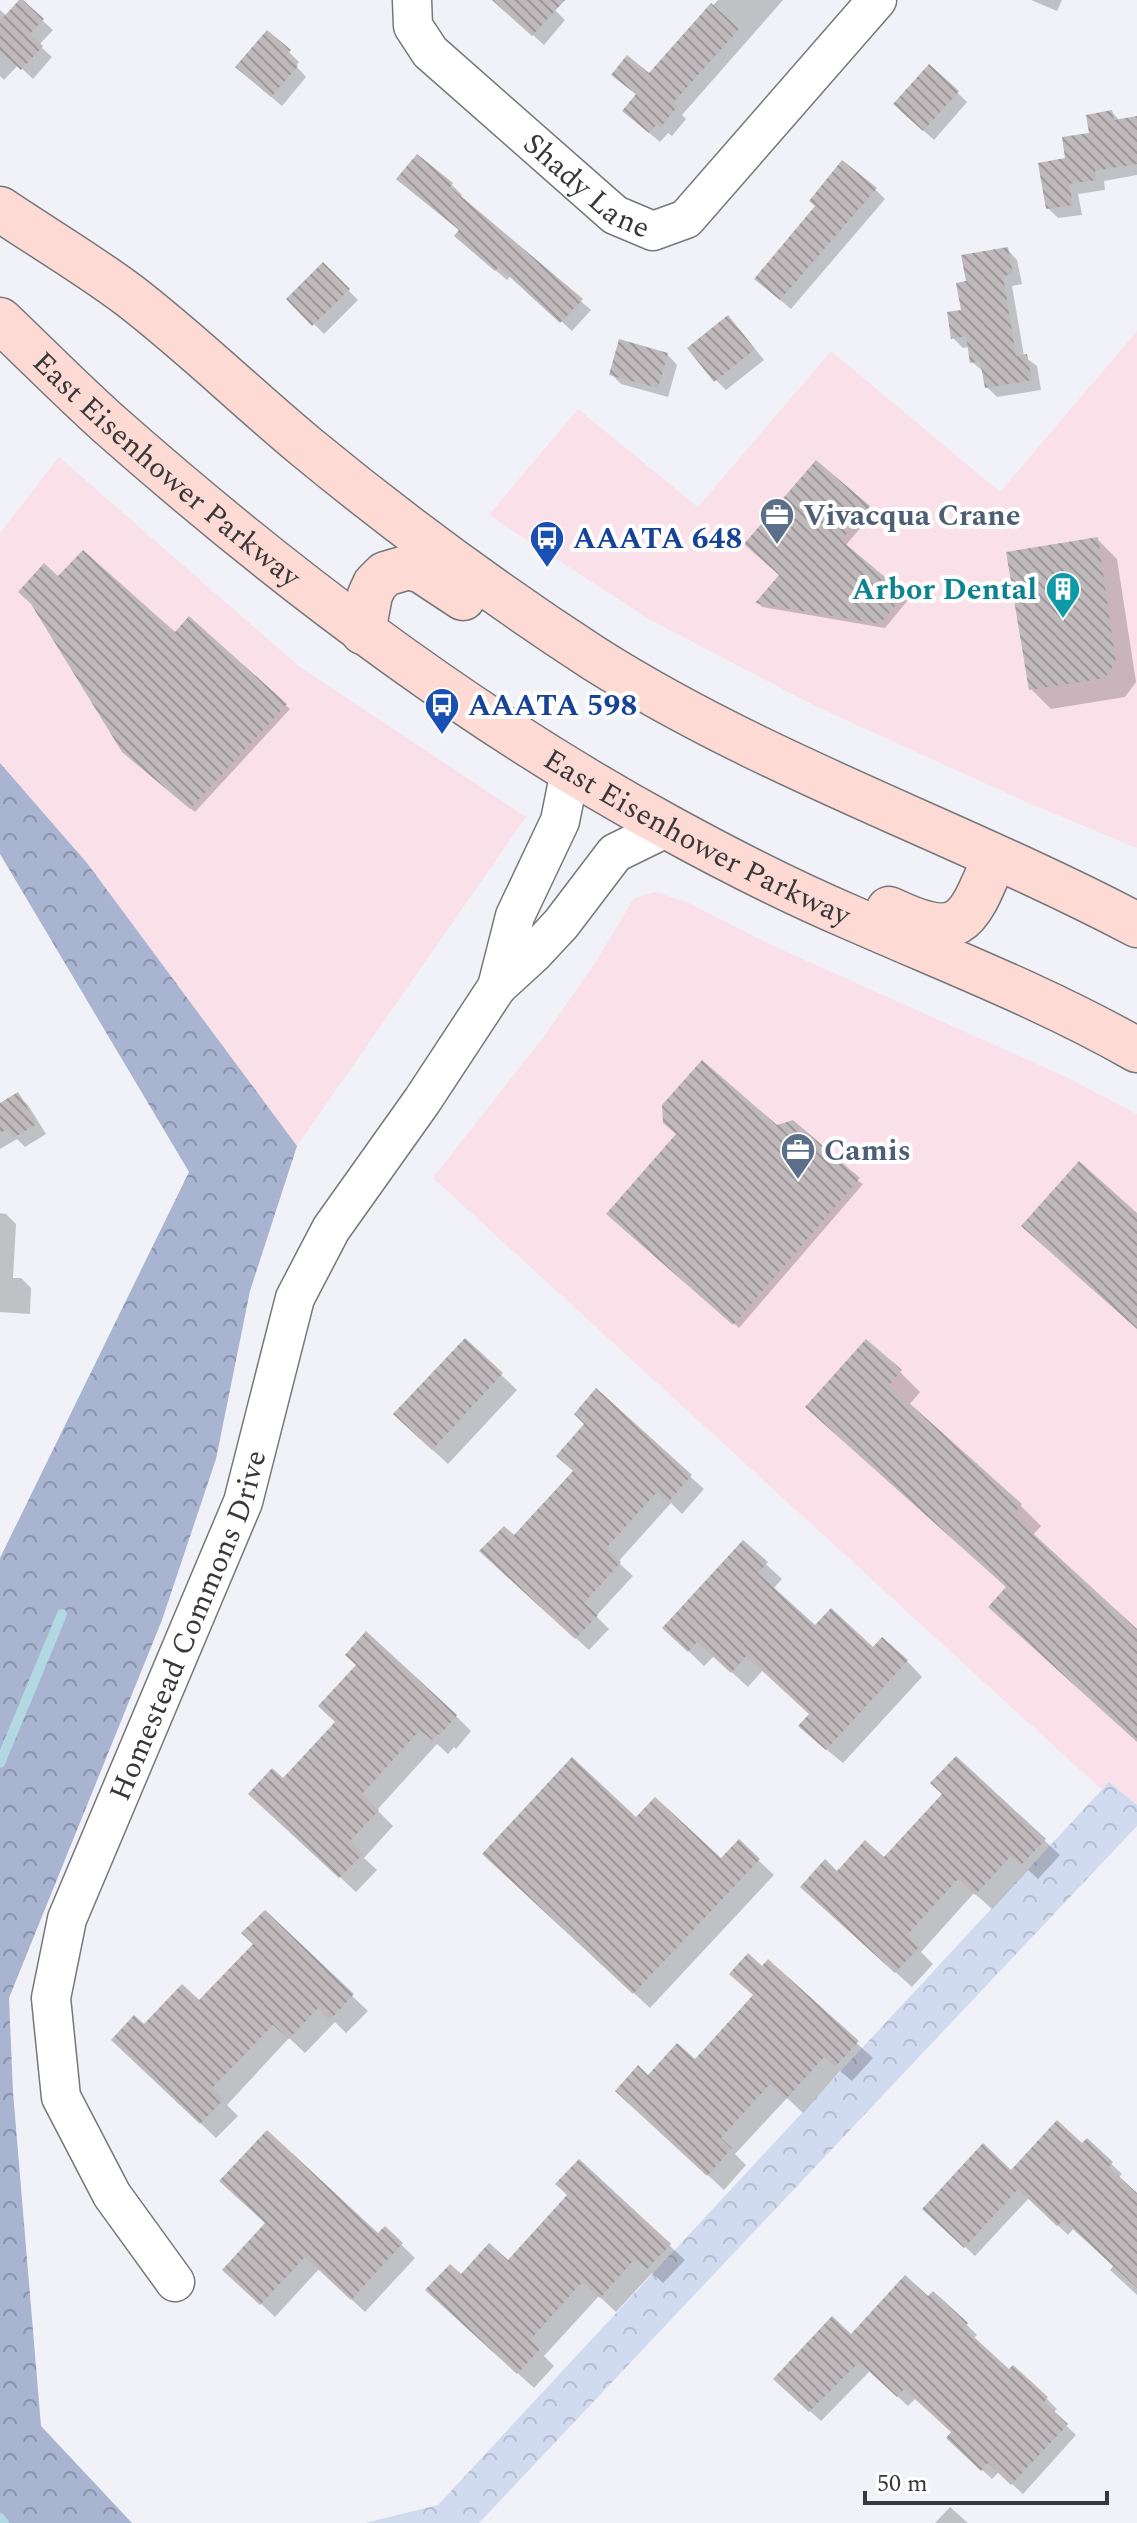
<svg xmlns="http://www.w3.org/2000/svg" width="1137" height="2523" viewBox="0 0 1137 2523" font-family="Spectral,serif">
	<defs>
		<pattern id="forest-crowns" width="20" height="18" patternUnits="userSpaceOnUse" patternTransform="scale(2)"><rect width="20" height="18" fill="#a8b4d0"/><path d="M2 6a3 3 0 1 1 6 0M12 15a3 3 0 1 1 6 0" fill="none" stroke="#8a93aa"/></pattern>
		<pattern id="park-crowns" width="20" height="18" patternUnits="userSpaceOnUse" patternTransform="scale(2)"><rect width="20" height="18" fill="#d1dbf0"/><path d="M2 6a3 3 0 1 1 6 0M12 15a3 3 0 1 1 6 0" fill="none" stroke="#b4bdcf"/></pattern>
		<pattern id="building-back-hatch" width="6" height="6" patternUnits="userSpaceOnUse" patternTransform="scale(2)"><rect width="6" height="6" fill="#bfb9bb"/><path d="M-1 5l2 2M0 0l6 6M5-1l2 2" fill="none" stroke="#9c9799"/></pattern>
	</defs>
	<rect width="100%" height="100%" fill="#f0f2f7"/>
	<path fill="#fae1e9" d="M 1137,331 L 1137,848 L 1033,805 L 817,707 L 647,618 L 489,515 L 578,409 L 698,507 L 831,351 L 1000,492 Z
		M 59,457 L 300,667 L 526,817 L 297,1146 L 87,863 L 0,763 L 0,533 Z
		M 655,892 L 687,902 L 769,944 L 1066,1077 L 1137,1114 L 1137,1805 L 1109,1782 L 1102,1790 L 433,1178 L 545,1035 L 597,960 L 634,898 Z"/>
	<path fill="url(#forest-crowns)" d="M 0,763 L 87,863 L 297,1146 L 250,1291 L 216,1459 L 162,1620 L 9,1998 L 13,2092 L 41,2426 L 132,2523 L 0,2523 L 0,1558 L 189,1172 L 0,854 Z"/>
	<path fill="url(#park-crowns)" d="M 1109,1782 L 1137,1805 L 1137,1826 L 479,2523 L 365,2523 L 438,2505 Z"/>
	<path fill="#0003" d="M 494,0 L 558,0 L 552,7 L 565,20 L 544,45 Z
		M 718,0 L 783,0 L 682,115 L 686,119 L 672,136 L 668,133 L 660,142 L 635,121 L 637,95 L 624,85 L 649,76 Z
		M 1031,0 L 1062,0 L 1057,11 Z
		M 0,10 L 7,16 L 42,20 L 53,30 L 39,45 L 52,57 L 33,79 L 18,65 L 4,80 L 0,76 Z
		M 289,52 L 299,62 L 296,66 L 306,77 L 282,106 L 248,77 Z
		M 957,92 L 967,102 L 934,140 L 905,114 Z
		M 1112,112 L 1120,121 L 1137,118 L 1137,175 L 1104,181 L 1105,190 L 1078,194 L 1082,215 L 1058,218 L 1048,208 L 1067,160 Z
		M 417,157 L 452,185 L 462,195 L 460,197 L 591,310 L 572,331 L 511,275 L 507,280 L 467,246 Z
		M 875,189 L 885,199 L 791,309 L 767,289 Z
		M 1007,249 L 1017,260 L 1022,284 L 1012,286 L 1024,356 L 1037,366 L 1041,390 L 997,397 L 987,387 L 984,372 L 972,362 L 969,347 L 963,348 L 953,338 L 963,311 L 968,283 Z
		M 323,265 L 358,300 L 324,334 L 289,299 Z
		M 738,328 L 764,360 L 726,390 L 716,380 Z
		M 667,354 L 677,365 L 668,397 L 621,384 L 611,374 Z
		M 816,462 L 874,512 L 845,546 L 908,600 L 885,628 L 762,607 L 758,603 L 781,575 Z
		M 1097,539 L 1117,559 L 1136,682 L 1125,697 L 1051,709 L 1031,689 Z
		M 58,579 L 175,635 L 189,619 L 290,709 L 195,812 L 129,756 Z
		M 18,1095 L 28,1105 L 46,1134 L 25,1147 L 17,1139 L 0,1149 L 0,1105 Z
		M 776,1127 L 863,1184 L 739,1328 L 613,1219 Z
		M 0,1213 L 6,1214 L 16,1224 L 13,1278 L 21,1278 L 31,1288 L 30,1314 L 0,1312 Z
		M 465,1340 L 517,1390 L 448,1464 L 411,1430 Z
		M 900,1372 L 920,1392 L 909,1405 L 1021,1506 L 1041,1526 L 1032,1536 L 1137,1631 L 1137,1741 L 1008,1588 L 828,1427 Z
		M 596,1391 L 704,1489 L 682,1514 L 671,1503 L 618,1562 L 633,1576 L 596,1616 L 609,1629 L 589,1650 L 494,1564 L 575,1472 Z
		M 743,1543 L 782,1579 L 773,1589 L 815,1628 L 907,1661 L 922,1677 L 843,1763 L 816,1741 L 811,1714 L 763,1670 L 748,1687 L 714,1656 L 704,1666 L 680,1643 Z
		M 358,1666 L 456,1716 L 471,1731 L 456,1749 L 454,1747 L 448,1754 L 437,1744 L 377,1810 L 393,1826 L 364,1858 L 377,1870 L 356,1892 L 266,1809 L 283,1781 L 337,1722 Z
		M 944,1794 L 1044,1840 L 1060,1855 L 1038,1879 L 1028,1870 L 992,1909 L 974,1893 L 921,1952 L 933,1964 L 912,1987 L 818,1902 L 837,1873 L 884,1860 Z
		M 636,1820 L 721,1861 L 739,1842 L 774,1875 L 650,2008 L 500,1869 Z
		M 265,1913 L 368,2011 L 346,2033 L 335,2022 L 305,2053 L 289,2038 L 227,2105 L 238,2116 L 216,2138 L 129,2055 L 144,2027 L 199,2003 L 255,1944 Z
		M 768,1962 L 873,2058 L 852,2081 L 840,2071 L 803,2113 L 787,2098 L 735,2154 L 746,2165 L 724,2190 L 633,2106 L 649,2078 L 695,2062 L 755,1996 L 762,1968 Z
		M 1087,2141 L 1122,2174 L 1118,2178 L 1137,2196 L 1137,2295 L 1110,2270 L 1114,2265 L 1074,2228 L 1068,2235 L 1029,2198 L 975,2256 L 935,2219 L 1011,2172 L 1082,2146 Z
		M 569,2196 L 669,2245 L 685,2260 L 663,2283 L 652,2273 L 616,2312 L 599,2296 L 544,2356 L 554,2366 L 534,2388 L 444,2306 L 461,2277 L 508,2263 Z
		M 385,2229 L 415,2258 L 365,2312 L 319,2269 L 275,2317 L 225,2270 L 378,2236 Z
		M 928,2298 L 967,2325 L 977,2335 L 973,2339 L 1009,2372 L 1047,2399 L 1057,2409 L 1053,2413 L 1076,2435 L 1023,2494 L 999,2472 L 992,2479 L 958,2448 L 954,2433 L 916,2398 L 908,2406 L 870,2371 L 821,2421 L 786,2389 L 852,2337 Z
		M 950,2507 L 968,2523 L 935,2523 Z"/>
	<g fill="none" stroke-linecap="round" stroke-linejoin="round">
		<path stroke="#b2d8e2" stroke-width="10" d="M 0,1763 L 62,1614
			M 0,2518 L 4,2523"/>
	</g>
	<path fill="url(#building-back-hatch)" d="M 19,0 L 23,0 L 44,19 L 30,34 L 43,46 L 21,70 L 0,51 L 0,21 Z
		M 492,0 L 565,0 L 532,36 Z
		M 711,3 L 739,29 L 673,103 L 677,107 L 660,128 L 657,124 L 649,133 L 622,111 L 636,94 L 611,75 L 627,55 L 649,73 Z
		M 267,30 L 291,50 L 286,56 L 298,66 L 271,97 L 235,67 Z
		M 929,64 L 959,91 L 923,131 L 893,104 Z
		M 1112,110 L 1114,120 L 1137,116 L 1137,164 L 1095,171 L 1096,180 L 1069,184 L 1073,205 L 1046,209 L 1038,163 L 1065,158 L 1062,137 L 1089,133 L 1086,115 Z
		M 417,154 L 453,183 L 450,187 L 583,299 L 560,323 L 499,267 L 495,271 L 454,236 L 459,230 L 396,179 Z
		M 842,160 L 877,188 L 780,300 L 754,279 L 815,206 L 809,201 Z
		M 1008,247 L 1013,274 L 1003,276 L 1016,356 L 1027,354 L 1032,380 L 985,388 L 980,361 L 970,363 L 966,336 L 951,339 L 947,312 L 961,310 L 956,283 L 966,281 L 961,255 Z
		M 323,262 L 350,289 L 312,326 L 286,299 Z
		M 728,315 L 755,349 L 714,382 L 687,348 Z
		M 619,339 L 668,353 L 658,388 L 609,375 Z
		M 816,460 L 870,506 L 841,540 L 905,594 L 880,624 L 755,603 L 779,575 L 744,544 Z
		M 1098,537 L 1116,662 L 1105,678 L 1029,690 L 1006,552 Z
		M 83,550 L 175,632 L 189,616 L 287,704 L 190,809 L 122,752 L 31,604 L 18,592 L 44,563 L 58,576 Z
		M 702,1060 L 777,1125 L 793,1120 L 860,1178 L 733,1325 L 606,1214 L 676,1134 L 663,1123 L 662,1105 Z
		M 18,1092 L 37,1124 L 13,1138 L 8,1129 L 0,1133 L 0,1103 Z
		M 1079,1161 L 1137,1213 L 1137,1329 L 1021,1226 Z
		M 465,1338 L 503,1373 L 432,1450 L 393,1414 Z
		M 866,1339 L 902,1370 L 889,1385 L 1022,1504 L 1013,1515 L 1137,1629 L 1137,1742 L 988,1607 L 1006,1587 L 805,1407 Z
		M 596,1388 L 692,1475 L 668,1502 L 657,1492 L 606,1548 L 621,1562 L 584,1603 L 598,1615 L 575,1639 L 479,1551 L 504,1526 L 514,1535 L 573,1471 L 556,1456 L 584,1424 L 574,1414 Z
		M 743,1540 L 768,1562 L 758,1573 L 815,1625 L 831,1608 L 873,1647 L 882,1637 L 908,1660 L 826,1750 L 798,1726 L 809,1714 L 746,1656 L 731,1673 L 697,1642 L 688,1652 L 662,1628 Z
		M 366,1631 L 457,1715 L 440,1735 L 438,1734 L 432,1740 L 420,1730 L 362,1794 L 379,1810 L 350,1841 L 363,1854 L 339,1878 L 248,1794 L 272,1768 L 283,1778 L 335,1722 L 318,1706 L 356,1665 L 345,1655 Z
		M 956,1756 L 1046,1839 L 1021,1865 L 1011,1856 L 975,1895 L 958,1879 L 906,1936 L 919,1947 L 895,1973 L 800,1887 L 825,1859 L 837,1871 L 865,1840 L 884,1857 L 942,1794 L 930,1783 Z
		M 572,1757 L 636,1817 L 655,1797 L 721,1858 L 739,1839 L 760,1859 L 633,1994 L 482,1854 Z
		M 265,1910 L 354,1994 L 330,2020 L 318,2008 L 289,2039 L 273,2025 L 212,2088 L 224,2099 L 200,2124 L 111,2040 L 134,2015 L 144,2024 L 182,1984 L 199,2000 L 253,1944 L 241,1933 Z
		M 748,1953 L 762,1966 L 768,1959 L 859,2041 L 835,2067 L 824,2057 L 786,2099 L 770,2084 L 721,2138 L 732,2148 L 707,2176 L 615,2091 L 638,2065 L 648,2075 L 677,2043 L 695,2059 L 753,1995 L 729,1974 Z
		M 1057,2120 L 1082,2143 L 1087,2138 L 1113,2162 L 1109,2167 L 1137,2193 L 1137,2288 L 1063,2220 L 1057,2226 L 1018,2189 L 964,2248 L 922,2209 L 983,2143 L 1011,2170 Z
		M 267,2130 L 378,2233 L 385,2226 L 403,2243 L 351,2300 L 305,2257 L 260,2305 L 222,2270 L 265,2223 L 219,2181 Z
		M 579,2159 L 671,2244 L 647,2269 L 635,2259 L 600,2298 L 582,2282 L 530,2340 L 540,2349 L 517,2374 L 425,2290 L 450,2264 L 461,2274 L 489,2243 L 508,2260 L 567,2195 L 555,2184 Z
		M 905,2275 L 928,2296 L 933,2291 L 968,2323 L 964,2328 L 1009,2369 L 1013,2365 L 1048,2397 L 1044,2402 L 1068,2424 L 1011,2485 L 988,2463 L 981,2471 L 946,2438 L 951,2432 L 904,2389 L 897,2397 L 859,2362 L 809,2412 L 773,2379 L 832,2316 L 851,2334 Z"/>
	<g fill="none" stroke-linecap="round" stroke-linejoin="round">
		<g stroke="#75777b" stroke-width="41">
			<g id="street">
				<path id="s1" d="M 412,0 L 413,26 L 430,52 L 615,215 L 653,231 L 686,219 L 877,0"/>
				<path d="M 497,987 L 515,916 L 560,821 L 570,771"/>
				<path id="s2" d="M 175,2282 L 112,2195 L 61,2097 L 51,1998 L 67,1919 L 243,1502 L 295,1298 L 331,1229 L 422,1101 L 497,987 L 533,954 L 561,924 L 615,853 L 668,827"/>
			</g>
		</g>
		<g stroke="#75777b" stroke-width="47">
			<g id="secondary">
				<path d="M 0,209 C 43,238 89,265 130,296 C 191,343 246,397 305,446 C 397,522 495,594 595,659 C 766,767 958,831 1137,925"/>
				<path id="s3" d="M 0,320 C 36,354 71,390 109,424 C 281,576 466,717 668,827 C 728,860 789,891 852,918 C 947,960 1046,998 1137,1050"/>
				<path d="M 363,632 L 370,595 L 375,584 L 385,574 L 409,567 L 422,571 L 463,598"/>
				<path d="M 889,909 C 961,943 967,924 995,857"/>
			</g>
		</g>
		<use href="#street" stroke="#fff" stroke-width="38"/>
		<use href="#secondary" stroke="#fedad4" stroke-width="44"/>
	</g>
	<defs>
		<g id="office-pin" transform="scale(1.8)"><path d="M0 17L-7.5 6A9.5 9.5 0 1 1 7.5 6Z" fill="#5c6f8a" stroke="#fff"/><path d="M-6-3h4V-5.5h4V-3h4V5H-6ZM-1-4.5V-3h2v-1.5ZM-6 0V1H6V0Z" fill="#fff"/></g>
		<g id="bus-pin" transform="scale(1.8)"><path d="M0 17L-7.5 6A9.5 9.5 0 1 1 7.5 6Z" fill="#1a4fb4" stroke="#fff"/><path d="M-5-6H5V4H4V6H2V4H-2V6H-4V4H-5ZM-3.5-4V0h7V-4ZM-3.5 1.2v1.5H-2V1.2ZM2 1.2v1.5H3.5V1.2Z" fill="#fff"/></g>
		<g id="building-pin" transform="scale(1.8)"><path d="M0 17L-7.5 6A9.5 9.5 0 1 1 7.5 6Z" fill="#0f9aa8" stroke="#fff"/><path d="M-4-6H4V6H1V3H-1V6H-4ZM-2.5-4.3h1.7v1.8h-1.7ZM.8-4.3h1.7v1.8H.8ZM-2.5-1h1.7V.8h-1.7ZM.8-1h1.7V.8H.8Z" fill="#fff"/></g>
	</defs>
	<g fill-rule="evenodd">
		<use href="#office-pin" x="777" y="515"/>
		<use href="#bus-pin" x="547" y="538"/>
		<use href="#building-pin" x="1063" y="589"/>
		<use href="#bus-pin" x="442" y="705"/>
		<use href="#office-pin" x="798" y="1150"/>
	</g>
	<g text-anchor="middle" stroke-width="8" stroke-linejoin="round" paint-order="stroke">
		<g font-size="30" fill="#38383a" stroke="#fff">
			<text dy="10" stroke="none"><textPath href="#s1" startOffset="264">Shady Lane</textPath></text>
			<text dy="10" stroke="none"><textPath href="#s3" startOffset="224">East Eisenhower Parkway</textPath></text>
			<text dy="10" stroke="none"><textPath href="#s3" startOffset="872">East Eisenhower Parkway</textPath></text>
			<text dy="10" stroke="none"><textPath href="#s2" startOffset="716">Homestead Commons Drive</textPath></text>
		</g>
		<g font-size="30" font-weight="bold" fill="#4e5e75" stroke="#fff" text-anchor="start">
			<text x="803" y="525">Vivacqua Crane</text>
			<text x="824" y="1160">Camis</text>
		</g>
		<g font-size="30" font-weight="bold" fill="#164399" stroke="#fff" text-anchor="start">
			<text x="573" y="548">AAATA 648</text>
			<text x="468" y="715">AAATA 598</text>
		</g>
		<g font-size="30" font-weight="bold" fill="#0d838f" stroke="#fff" text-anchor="end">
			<text x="1037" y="599">Arbor Dental</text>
		</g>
	</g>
	<path d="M865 2491v12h242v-12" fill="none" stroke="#38383a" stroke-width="4"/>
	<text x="877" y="2491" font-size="24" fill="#38383a" stroke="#ffffff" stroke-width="6" paint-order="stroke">50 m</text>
</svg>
